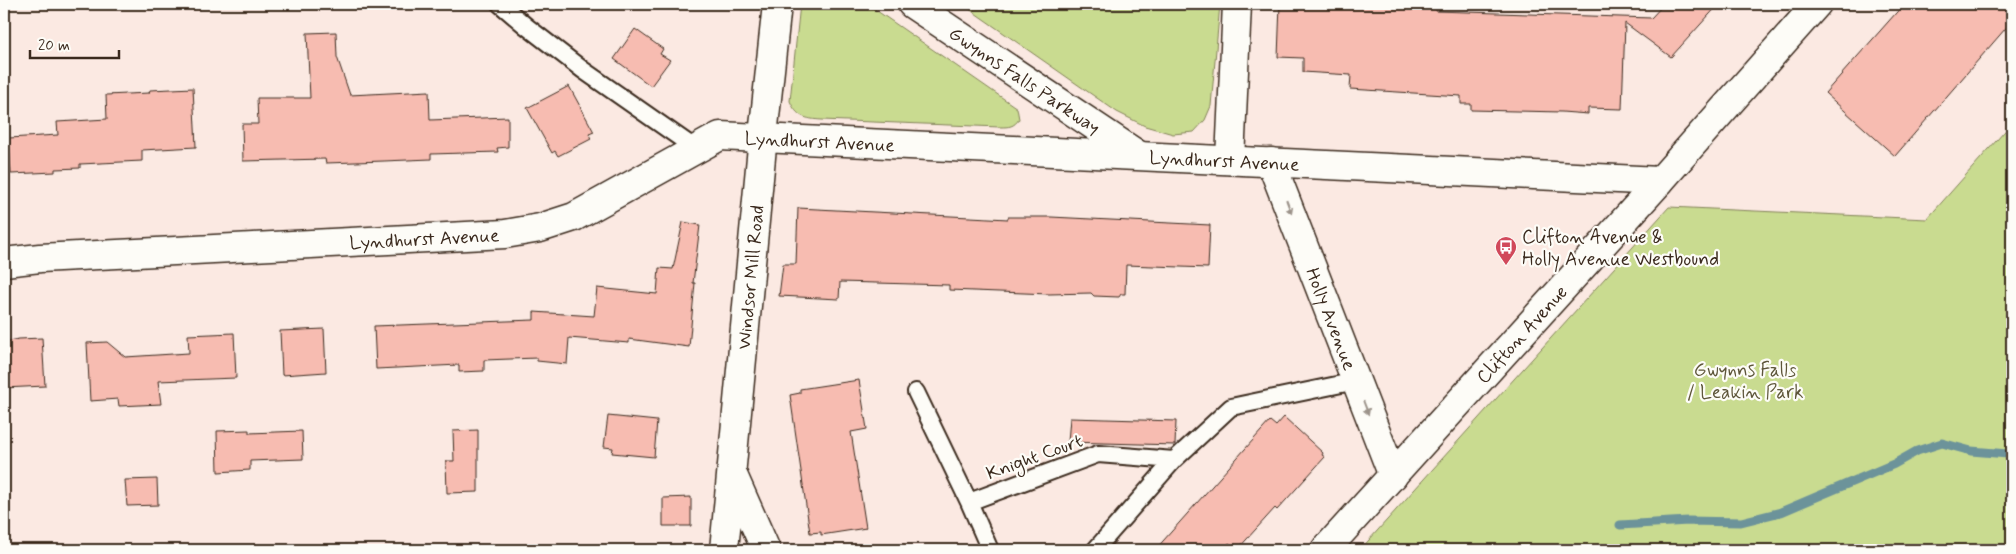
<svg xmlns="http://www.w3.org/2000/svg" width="2016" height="554" viewBox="0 0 2016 554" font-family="Mynerve,sans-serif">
	<rect width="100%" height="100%" fill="#fbe9e2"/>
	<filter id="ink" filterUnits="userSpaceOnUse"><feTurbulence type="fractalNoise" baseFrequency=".02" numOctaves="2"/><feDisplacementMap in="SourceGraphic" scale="10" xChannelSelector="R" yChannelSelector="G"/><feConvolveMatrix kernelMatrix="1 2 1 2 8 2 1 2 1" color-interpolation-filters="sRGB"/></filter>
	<g filter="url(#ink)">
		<path fill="#c9db90" stroke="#828257" d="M 800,4 L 867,4 L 1017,108 L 1019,119 C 1014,127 1009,127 1000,127 L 822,120 C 805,119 797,117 790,101 Z
			M 962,4 L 1220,4 L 1211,106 L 1205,120 L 1194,132 L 1173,134 L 1145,126 L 1117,112 Z
			M 2012,123 L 2012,550 L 1360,550 L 1669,207 L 1927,219 Z"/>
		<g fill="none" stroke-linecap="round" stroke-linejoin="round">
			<path stroke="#6c939a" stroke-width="9" d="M 1620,525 L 1688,521 L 1741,522 L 1781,512 L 1894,464 L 1917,451 L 1942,443 L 1971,451 L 2008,454 L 2012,453"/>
		</g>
		<path fill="#f7bcb1" stroke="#3b2a1e" d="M 1280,4 L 1437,4 L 1436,11 L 1651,18 L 1664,4 L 1719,4 L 1671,57 L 1625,23 L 1622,109 L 1588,108 L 1588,114 L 1562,112 L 1471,110 L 1471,104 L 1461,104 L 1461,96 L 1350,89 L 1351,75 L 1303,72 L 1303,58 L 1278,57 Z
			M 1904,4 L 1999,4 L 2012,15 L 2012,21 L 1895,156 L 1825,93 Z
			M 635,29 L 663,49 L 660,54 L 670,60 L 651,86 L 614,59 Z
			M 336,32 L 337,57 L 350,95 L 429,91 L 430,120 L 508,117 L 508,147 L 497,148 L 498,152 L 431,154 L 431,159 L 384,161 L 326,163 L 325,159 L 243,161 L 242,124 L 258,124 L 257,98 L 310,98 L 307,33 Z
			M 569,86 L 594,132 L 589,134 L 591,139 L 558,156 L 555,151 L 552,153 L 527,108 Z
			M 193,88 L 196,147 L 142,150 L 142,161 L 80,164 L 80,168 L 55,169 L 55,172 L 11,174 L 9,138 L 58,135 L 57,122 L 107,119 L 106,95 L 149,93 L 150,90 Z
			M 798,208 L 1008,219 L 1008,217 L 1051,217 L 1210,225 L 1208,268 L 1126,265 L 1125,294 L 1121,294 L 1119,297 L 1094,296 L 1091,293 L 1049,294 L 949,290 L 949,285 L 840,282 L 839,299 L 779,296 L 783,264 L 796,264 Z
			M 683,222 L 700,225 L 693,283 L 695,283 L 689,347 L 629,339 L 629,343 L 569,338 L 567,364 L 537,361 L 537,358 L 484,360 L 484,371 L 459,372 L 459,365 L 376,369 L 374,326 L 534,320 L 534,312 L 594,316 L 597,288 L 657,294 L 659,268 L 673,269 Z
			M 324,329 L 326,372 L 282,375 L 280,331 Z
			M 234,333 L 236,378 L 158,381 L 161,404 L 119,406 L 118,399 L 90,401 L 87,343 L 107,342 L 125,357 L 189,353 L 188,335 Z
			M 42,338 L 45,386 L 4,388 L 4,342 L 19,339 Z
			M 859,380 L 867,429 L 851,432 L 866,528 L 821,535 L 821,532 L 810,533 L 790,395 L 800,393 L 800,389 Z
			M 608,416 L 657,421 L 654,457 L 612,453 L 613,448 L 604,447 Z
			M 1284,417 L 1323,453 L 1322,455 L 1325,457 L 1277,510 L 1275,508 L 1237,550 L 1229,543 L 1223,550 L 1155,550 L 1270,421 L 1276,426 Z
			M 1070,418 L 1176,421 L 1175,445 L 1068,442 Z
			M 249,430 L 249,433 L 302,431 L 303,459 L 250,461 L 250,470 L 218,472 L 217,431 Z
			M 478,430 L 478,492 L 447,493 L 446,461 L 454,461 L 453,431 Z
			M 157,479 L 158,505 L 127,506 L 125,480 Z
			M 691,497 L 691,526 L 663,526 L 663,498 Z"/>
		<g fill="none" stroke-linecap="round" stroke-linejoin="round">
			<g stroke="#3b2a1e" stroke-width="20">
				<path id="service" d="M 500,4 L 526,26 L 583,70 L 696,149
					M 916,392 L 969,502 L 990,550
					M 969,502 L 1098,454 L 1174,460
					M 1095,550 L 1174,460 L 1231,407 L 1356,381"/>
			</g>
			<g stroke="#3b2a1e" stroke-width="31">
				<g id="minor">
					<path id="s1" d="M 912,4 L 1138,155"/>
					<path d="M 1230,160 L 1237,4"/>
					<path id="s2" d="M 1271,162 L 1393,476"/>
					<path d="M 732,473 L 766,550"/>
					<path id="s3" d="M 1325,550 L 1660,181"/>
				</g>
			</g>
			<g stroke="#3b2a1e" stroke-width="31">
				<g id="tertiary">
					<path id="s4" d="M 4,262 L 40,258 L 505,234 L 540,228 L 574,217 L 720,136 L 1660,181 L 1817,4"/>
				</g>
			</g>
			<g stroke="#3b2a1e" stroke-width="31">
				<g id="secondary">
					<path id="s5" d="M 724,550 L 763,136 L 777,4"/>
				</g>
			</g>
			<use href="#service" stroke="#fdfcf7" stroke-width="16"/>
			<use href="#minor" stroke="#fdfcf7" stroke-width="28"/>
			<use href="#tertiary" stroke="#fdfcf7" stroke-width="28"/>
			<use href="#secondary" stroke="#fdfcf7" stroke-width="28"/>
		</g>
		<defs><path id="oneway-solid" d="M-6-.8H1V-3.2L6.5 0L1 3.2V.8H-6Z" transform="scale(1.25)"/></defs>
		<g fill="#9c938a">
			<use href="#oneway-solid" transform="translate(1289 207) rotate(69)"/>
			<use href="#oneway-solid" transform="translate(1366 408) rotate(69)"/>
		</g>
	</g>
	<defs>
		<g id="bus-pin" transform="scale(1.125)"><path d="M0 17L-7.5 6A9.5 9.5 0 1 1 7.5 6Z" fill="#d1495b" stroke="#fdfcf7"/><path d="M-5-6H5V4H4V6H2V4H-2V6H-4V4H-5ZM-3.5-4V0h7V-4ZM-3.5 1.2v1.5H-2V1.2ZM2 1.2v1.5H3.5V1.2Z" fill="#fff"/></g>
	</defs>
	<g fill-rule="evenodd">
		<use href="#bus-pin" x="1506" y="247"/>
	</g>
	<g text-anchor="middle" stroke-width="4.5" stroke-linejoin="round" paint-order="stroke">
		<g font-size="19" fill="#3b2a1e" stroke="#fdfcf7">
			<text dy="7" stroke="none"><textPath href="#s1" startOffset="136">Gwynns Falls Parkway</textPath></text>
			<text dy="7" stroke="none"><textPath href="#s4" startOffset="840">Lyndhurst Avenue</textPath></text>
			<text dy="7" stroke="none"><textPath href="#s4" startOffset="1245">Lyndhurst Avenue</textPath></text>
			<text dy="7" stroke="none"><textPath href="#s4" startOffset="421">Lyndhurst Avenue</textPath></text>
			<text dy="7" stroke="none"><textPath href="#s5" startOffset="274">Windsor Mill Road</textPath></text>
			<text dy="7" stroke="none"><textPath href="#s2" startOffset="168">Holly Avenue</textPath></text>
			<text dy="7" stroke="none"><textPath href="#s3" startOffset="292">Clifton Avenue</textPath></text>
			<text transform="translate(1034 456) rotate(-20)" y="7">Knight Court</text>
		</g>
		<g font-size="19" fill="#3b2a1e" stroke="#fdfcf7" text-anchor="start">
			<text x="1522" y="243">Clifton Avenue &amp;<tspan x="1522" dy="22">Holly Avenue Westbound</tspan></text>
		</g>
		<g font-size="19" fill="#5e563a" stroke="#fdfcf7">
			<text x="1745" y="376">Gwynns Falls<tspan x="1745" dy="22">/ Leakin Park</tspan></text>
		</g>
	</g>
	<rect width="2016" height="554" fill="none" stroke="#fdfcf7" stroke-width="20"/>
	<rect x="10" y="10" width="1996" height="534" fill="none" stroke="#3b2a1e" stroke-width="2" filter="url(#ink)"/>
	<path d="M30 50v8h89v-8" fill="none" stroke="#3b2a1e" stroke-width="2.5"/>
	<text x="38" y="50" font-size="15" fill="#3b2a1e" stroke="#fdfcf7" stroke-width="4" paint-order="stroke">20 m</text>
</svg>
